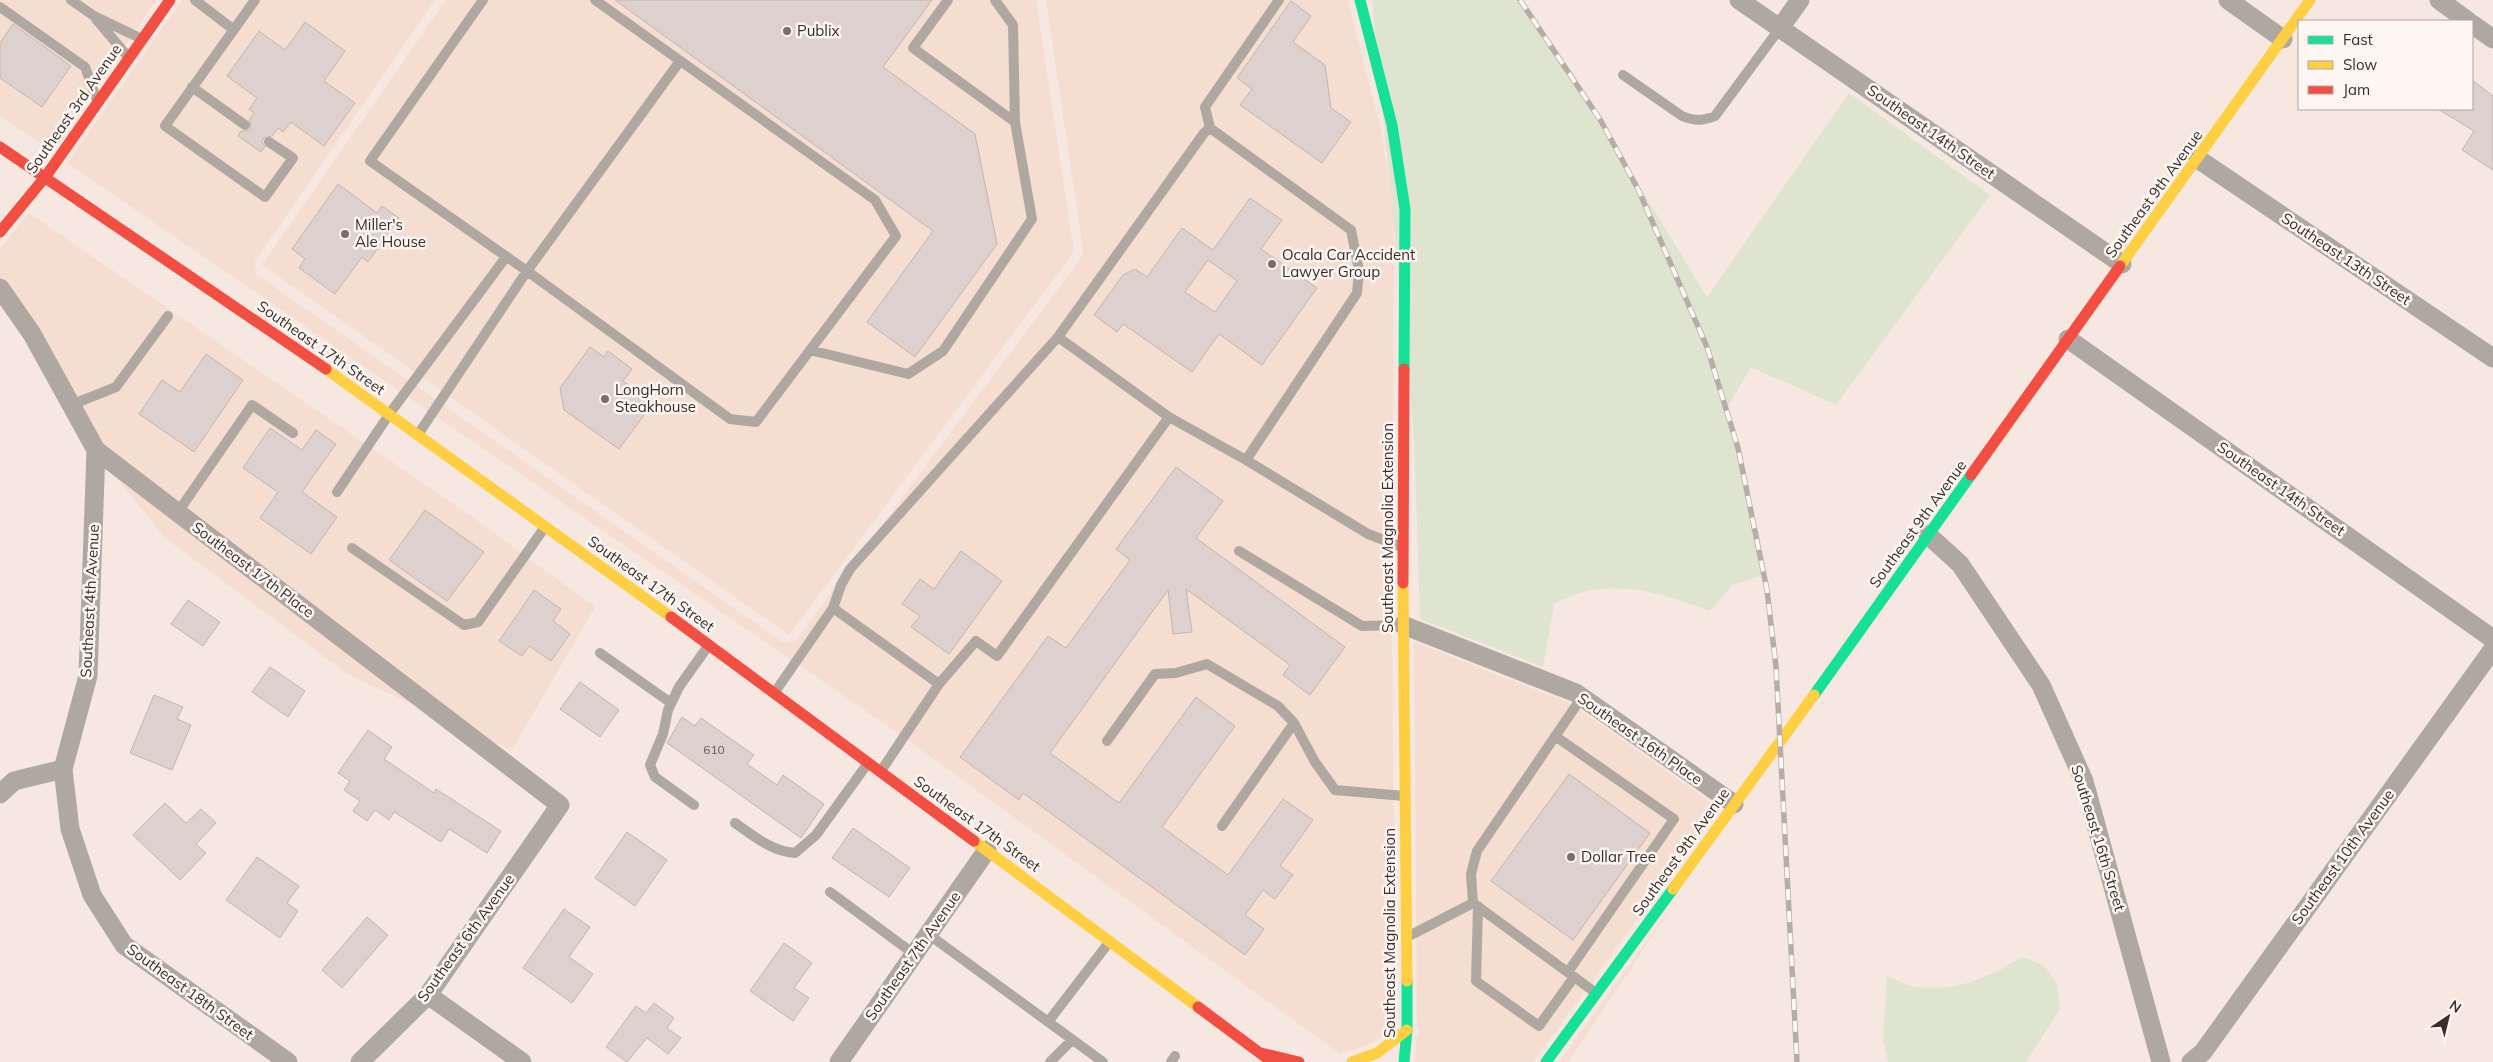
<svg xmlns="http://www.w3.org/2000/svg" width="2493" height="1062" viewBox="0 0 2493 1062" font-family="Mulish,sans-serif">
	<rect width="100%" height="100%" fill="#f6e8e1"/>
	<path fill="#f5ddd2" d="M 0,0 L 157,0 L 51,151 L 0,116 Z
		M 182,0 L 435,0 L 255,261 L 256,274 L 784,643 L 796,640 L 1081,258 L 1083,250 L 1046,0 L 1348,0 L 1381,129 L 1394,211 L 1392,624 L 1389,632 L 1392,633 L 1396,1025 L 1373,1043 L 1340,1054 L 895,731 L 67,163 Z
		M 446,0 L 1036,0 L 1074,252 L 789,635 L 262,265 Z
		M 29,213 L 481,523 L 595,607 L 512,750 L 349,675 L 165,538 L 74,425 L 7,307 L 0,307 L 0,248 Z
		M 1414,642 L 1570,703 L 1719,808 L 1533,1062 L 1415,1062 L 1417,1035 L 1421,1032 L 1417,1026 Z
		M 1678,898 L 1568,1062 L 1559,1062 Z"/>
	<path fill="#dfe4d0" d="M 1372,0 L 1521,0 L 1562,59 L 1707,297 L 1849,93 L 1990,195 L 1836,405 L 1751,367 L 1727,408 L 1743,462 L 1767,574 L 1733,585 L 1710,611 C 1669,596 1627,581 1582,592 C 1573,595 1563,600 1554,604 L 1543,667 L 1420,619 L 1414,435 Z
		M 2022,957 L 2044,965 L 2057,984 L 2060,1009 L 2026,1062 L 1888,1062 L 1883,1039 L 1887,976 C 1896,979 1907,986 1916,987 C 1956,992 1989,978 2022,957 Z"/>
	<path fill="#ded1cd" stroke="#c2b5b1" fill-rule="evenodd" d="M 615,0 L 932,0 L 883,67 L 975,134 L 997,244 L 915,357 L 867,322 L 933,231 Z
		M 1291,1 L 1311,16 L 1293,42 L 1325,65 L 1331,108 L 1351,122 L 1322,163 L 1240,105 L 1252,89 L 1237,78 Z
		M 305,22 L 345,51 L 324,81 L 355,103 L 324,146 L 291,122 L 283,132 L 278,128 L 272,136 L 264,138 L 262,142 L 265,147 L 261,152 L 238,136 L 241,131 L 247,131 L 251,129 L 249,120 L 254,113 L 249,109 L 257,98 L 227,76 L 259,31 L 285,50 Z
		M 13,24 L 71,66 L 42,107 L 0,78 L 0,43 Z
		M 2472,80 L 2493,96 L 2493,170 L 2462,150 L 2474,131 L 2438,109 L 2472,109 Z
		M 338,184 L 377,213 L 382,206 L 399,218 L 368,262 L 362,257 L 335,294 L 299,268 L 305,259 L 292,249 Z
		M 1250,198 L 1282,220 L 1261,249 L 1317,288 L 1262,365 L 1219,334 L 1192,372 L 1123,324 L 1117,332 L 1094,315 L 1123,275 L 1135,269 L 1147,277 L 1182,228 L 1213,250 ZM 1208,260 L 1237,281 L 1215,312 L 1185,292 Z
		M 590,347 L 604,357 L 608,351 L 632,369 L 623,381 L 653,403 L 619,449 L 564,410 L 560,388 Z
		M 206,354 L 243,380 L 194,452 L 139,414 L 162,380 L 180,392 Z
		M 270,428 L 302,450 L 316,430 L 336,444 L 302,492 L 337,517 L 311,554 L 260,518 L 278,492 L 243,468 Z
		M 1176,467 L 1223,501 L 1196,538 L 1345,647 L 1310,695 L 1283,675 L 1290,665 L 1186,589 L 1192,632 L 1173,634 L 1168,590 L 1050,753 L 1119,803 L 1196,697 L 1235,726 L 1162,827 L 1228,875 L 1283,799 L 1313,820 L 1280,866 L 1293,875 L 1275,899 L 1263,890 L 1245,915 L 1264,929 L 1245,955 L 1023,793 L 1019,800 L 960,757 L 1048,636 L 1066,648 L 1130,560 L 1116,549 Z
		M 425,510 L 484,552 L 447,601 L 389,560 Z
		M 961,551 L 1002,581 L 949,654 L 911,627 L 920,616 L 902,604 L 920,579 L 934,589 Z
		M 534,590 L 561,609 L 553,621 L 570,634 L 551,661 L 529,646 L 522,656 L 499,641 Z
		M 188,600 L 220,622 L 203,646 L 171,624 Z
		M 270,667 L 305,691 L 288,717 L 252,692 Z
		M 580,682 L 619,710 L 600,737 L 560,709 Z
		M 154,695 L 183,707 L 177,719 L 191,725 L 172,770 L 130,753 Z
		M 682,717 L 695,726 L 701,718 L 754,755 L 747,764 L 777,785 L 783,775 L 824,804 L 801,838 L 667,743 Z
		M 368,730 L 392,747 L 384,759 L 434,793 L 436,789 L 501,831 L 487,853 L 449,829 L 441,842 L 394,812 L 389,820 L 375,810 L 367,821 L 353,811 L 360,801 L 344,790 L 350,781 L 338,773 Z
		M 1569,774 L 1650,833 L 1573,940 L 1491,881 Z
		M 165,803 L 186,823 L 201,809 L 216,823 L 196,844 L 206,853 L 180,880 L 133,835 Z
		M 853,828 L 910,868 L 889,897 L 832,858 Z
		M 627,832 L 667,860 L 635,906 L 595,878 Z
		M 257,857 L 299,886 L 287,903 L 298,911 L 280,938 L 226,900 Z
		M 564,909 L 590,927 L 569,957 L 593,974 L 572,1003 L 523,968 Z
		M 367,917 L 388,935 L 342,988 L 322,970 Z
		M 784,943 L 812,963 L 794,988 L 809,998 L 793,1021 L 750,991 Z
		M 654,1003 L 674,1018 L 667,1028 L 681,1038 L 668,1054 L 647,1038 L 627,1062 L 606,1047 L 636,1006 L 646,1013 Z"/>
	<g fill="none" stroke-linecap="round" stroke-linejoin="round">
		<path stroke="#afa8a1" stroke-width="10" d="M 71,0 L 94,16 L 142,39
			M 195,0 L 234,30
			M 255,0 L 165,126 L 265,197 L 293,158 L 269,142
			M 483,0 L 370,161 L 527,271 L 730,419 L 756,422 L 896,236 L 875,200 L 595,0
			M 948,0 L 913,48 L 1015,122
			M 0,7 L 85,67 L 97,100
			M 96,19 L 129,58
			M 1623,75 L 1682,116 C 1694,121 1703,121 1715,116 L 1780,28
			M 192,87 L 245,125
			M 1210,128 L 1205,107 L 1279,0
			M 810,350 L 908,374 L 943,351 L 1032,219 L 1015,122 L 1013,25 L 995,0
			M 71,405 L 116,387 L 168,316
			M 1169,417 L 1246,460
			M 419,433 L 527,271 L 680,61
			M 337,492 L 390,413 L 506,257
			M 178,512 L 252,405 L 293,433
			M 352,548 L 464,625 L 478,622 L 545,527
			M 1239,551 L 1362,626 L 1402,625
			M 833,608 L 841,585 L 850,569 L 1058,337
			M 600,653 L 671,703
			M 939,684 L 976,641 L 997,656 L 1169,417 L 1058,337 L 1204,133 L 1210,128 L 1351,230 L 1359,270 L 1357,293 L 1246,460 L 1368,534 L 1402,547
			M 775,692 L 833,608 L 939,684 L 881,771
			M 1582,697 L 1477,851 L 1471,874 L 1473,903 L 1596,993
			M 1555,736 L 1674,819 L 1568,972
			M 1107,741 L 1155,674 L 1176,673 L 1207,664 L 1278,706 L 1294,723 L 1315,762 L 1335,790 L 1404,796
			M 694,805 L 655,777 L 650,765 L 663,734 L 668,710 L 679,687 L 708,646
			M 735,823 C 754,836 771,851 795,853 L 816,835 L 868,763
			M 1222,826 L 1294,723
			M 830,892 L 914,954
			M 1478,906 L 1476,981 L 1539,1026 L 1574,977
			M 928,934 L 1103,1062
			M 1407,937 L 1473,903
			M 1048,1022 L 1110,941
			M 1050,1062 L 1072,1040
			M 1171,1062 L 1175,1056"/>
		<path stroke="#afa8a1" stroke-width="19" d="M 1739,0 L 2122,264
			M 2228,0 L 2283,39
			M 2439,0 L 2468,21
			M 2472,24 L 2493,39
			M 1780,28 L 1800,0
			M 2198,159 L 2493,358
			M 0,288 L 32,334 L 96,450 L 560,805 L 428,995 L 360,1062
			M 2068,339 L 2493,639
			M 1928,535 L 1960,564 L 2041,685 L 2084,781 L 2161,1062
			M 1403,625 L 1576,693 L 1734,804
			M 63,769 L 70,829 L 92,895 L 124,945 L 288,1062
			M 0,794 L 14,781 L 63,769 L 88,676 L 96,450
			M 428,995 L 522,1062
			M 839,1062 L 987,850
			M 2191,1062 L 2203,1052 L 2493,649"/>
		<path stroke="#16e098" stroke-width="11" d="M 1360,0 L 1392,125 L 1405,209 L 1404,369
			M 1814,695 L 1971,475
			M 1404,1062 L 1407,1030 L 1407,981
			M 1546,1062 L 1673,889"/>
		<path stroke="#ffcf43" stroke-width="11" d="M 2120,266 L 2310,0
			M 326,369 L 671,617
			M 1403,583 L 1407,981
			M 974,841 L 1198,1007
			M 1673,889 L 1814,695
			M 1352,1062 L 1377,1053 L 1407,1030"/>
		<path stroke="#f24e42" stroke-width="11" d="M 0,147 L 326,369
			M 0,232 L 46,176 L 170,0
			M 1971,475 L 2120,266
			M 1403,583 L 1404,369
			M 671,617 L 974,841
			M 1198,1007 L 1272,1062
			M 1261,1053 L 1299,1062"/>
		<g stroke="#b6ada7" stroke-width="5.5">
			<path id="rail" d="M 1520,0 L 1601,121 L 1638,189 L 1707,347 L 1738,448 L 1767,590 L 1776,667 L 1797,1062"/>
		</g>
		<use href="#rail" stroke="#fdf6f3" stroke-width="4" stroke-dasharray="11" stroke-linecap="butt"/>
	</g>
	<g fill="#7b6e68" stroke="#fdf6f3" stroke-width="2">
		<circle cx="787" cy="31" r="5"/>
		<circle cx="345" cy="234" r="5"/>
		<circle cx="1272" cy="264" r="5"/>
		<circle cx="605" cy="399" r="5"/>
		<circle cx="1571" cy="857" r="5"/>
	</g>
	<g text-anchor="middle" stroke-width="5" stroke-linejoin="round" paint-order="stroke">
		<g font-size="12" fill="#665a54">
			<text x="714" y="754">610</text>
		</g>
		<g font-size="15" fill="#392d27" stroke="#fdf6f3" text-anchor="start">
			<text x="797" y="36">Publix</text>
			<text x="355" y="230">Miller's<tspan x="355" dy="17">Ale House</tspan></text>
			<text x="1282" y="260">Ocala Car Accident<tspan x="1282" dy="17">Lawyer Group</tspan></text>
			<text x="615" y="395">LongHorn<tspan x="615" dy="17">Steakhouse</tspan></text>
			<text x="1581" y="862">Dollar Tree</text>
		</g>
		<g font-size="15" fill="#392d27" stroke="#fdf6f3">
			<text transform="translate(74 109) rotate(-55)" y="5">Southeast 3rd Avenue</text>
			<text transform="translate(1931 132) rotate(35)" y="5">Southeast 14th Street</text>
			<text transform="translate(2154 194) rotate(-54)" y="5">Southeast 9th Avenue</text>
			<text transform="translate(2346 259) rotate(34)" y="5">Southeast 13th Street</text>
			<text transform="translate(321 348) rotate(35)" y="5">Southeast 17th Street</text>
			<text transform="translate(2281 489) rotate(35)" y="5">Southeast 14th Street</text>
			<text transform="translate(1918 524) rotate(-54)" y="5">Southeast 9th Avenue</text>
			<text transform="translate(1388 528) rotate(-90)" y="5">Southeast Magnolia Extension</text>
			<text transform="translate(253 570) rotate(37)" y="5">Southeast 17th Place</text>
			<text transform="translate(651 584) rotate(36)" y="5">Southeast 17th Street</text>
			<text transform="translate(90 601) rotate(-87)" y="5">Southeast 4th Avenue</text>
			<text transform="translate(1640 739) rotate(35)" y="5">Southeast 16th Place</text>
			<text transform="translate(977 824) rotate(36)" y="5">Southeast 17th Street</text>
			<text transform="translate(2098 838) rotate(73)" y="5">Southeast 16th Street</text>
			<text transform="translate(1681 852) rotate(-54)" y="5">Southeast 9th Avenue</text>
			<text transform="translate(2343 857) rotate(-54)" y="5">Southeast 10th Avenue</text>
			<text transform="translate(1390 933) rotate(-90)" y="5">Southeast Magnolia Extension</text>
			<text transform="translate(466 938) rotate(-54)" y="5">Southeast 6th Avenue</text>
			<text transform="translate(913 956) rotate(-55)" y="5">Southeast 7th Avenue</text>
			<text transform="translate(190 992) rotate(36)" y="5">Southeast 18th Street</text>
		</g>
	</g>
	<rect x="2298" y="20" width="175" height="90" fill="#fdf6f3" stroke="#afa6a1"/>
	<rect x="2308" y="36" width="25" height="8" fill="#16e098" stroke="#afa6a1"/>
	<text x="2343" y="45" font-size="15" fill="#392d27">Fast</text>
	<rect x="2308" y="61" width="25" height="8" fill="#ffcf43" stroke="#afa6a1"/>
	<text x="2343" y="70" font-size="15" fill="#392d27">Slow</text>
	<rect x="2308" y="86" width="25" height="8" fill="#f24e42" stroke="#afa6a1"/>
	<text x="2343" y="95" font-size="15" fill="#392d27">Jam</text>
	<g transform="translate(2448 1017) rotate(35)" stroke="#fdf6f3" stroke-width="4" paint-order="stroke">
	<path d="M0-4L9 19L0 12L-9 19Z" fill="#392d27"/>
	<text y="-8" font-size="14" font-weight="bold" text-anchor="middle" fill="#392d27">N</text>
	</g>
</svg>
